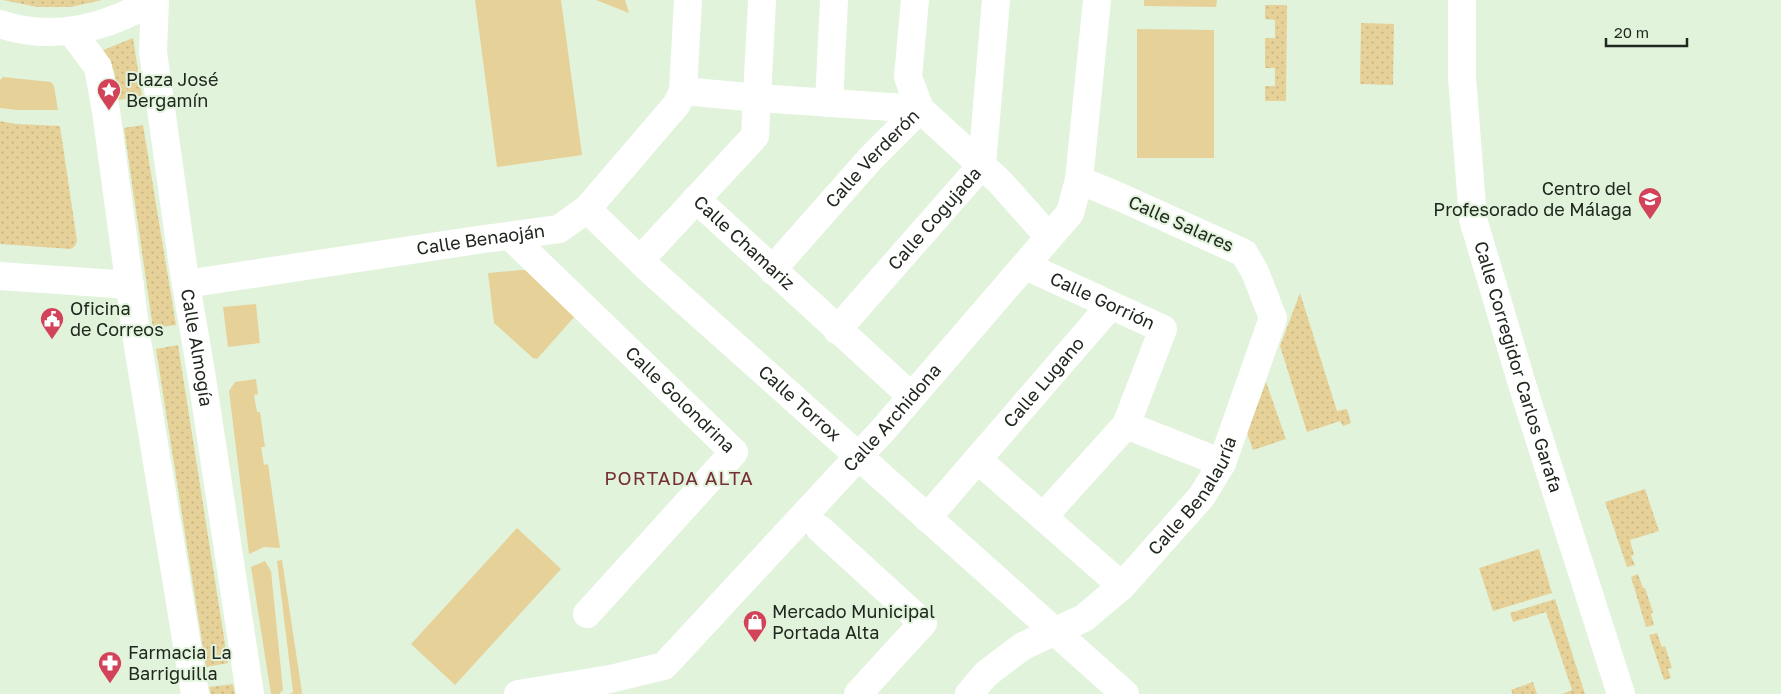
<svg xmlns="http://www.w3.org/2000/svg" width="1781" height="694" viewBox="0 0 1781 694" font-family="'Golos Text',sans-serif">
	<defs>
		<pattern id="grass-dots" width="8" height="8" patternUnits="userSpaceOnUse" patternTransform="scale(1.25)"><rect width="8" height="8" fill="#e6d199"/><path d="M2 2h.1M6 6h.1" fill="none" stroke="#c5b383" stroke-width="1.8" stroke-linecap="round"/></pattern>
	</defs>
	<rect width="100%" height="100%" fill="#e2f3dc"/>
	<path fill="url(#grass-dots)" d="M 3,0 L 102,0 L 71,7 L 37,7 Z
		M 1265,5 L 1287,5 L 1286,101 L 1265,101 L 1265,86 L 1275,86 L 1275,68 L 1265,68 L 1265,38 L 1275,38 L 1275,20 L 1265,19 Z
		M 1361,23 L 1394,24 L 1393,85 L 1360,84 Z
		M 133,38 L 142,96 L 119,100 L 114,71 L 101,51 Z
		M 0,121 L 16,124 L 60,126 L 77,241 L 75,246 L 71,249 L 0,244 Z
		M 143,125 L 176,325 L 153,328 L 124,128 Z
		M 1300,293 L 1337,411 L 1347,409 L 1351,423 L 1343,426 L 1340,421 L 1307,432 L 1280,346 Z
		M 178,345 L 228,663 L 206,667 L 156,349 Z
		M 1266,382 L 1286,439 L 1253,450 L 1247,433 Z
		M 1645,489 L 1659,531 L 1630,540 L 1634,555 L 1631,556 L 1635,565 L 1627,567 L 1605,502 Z
		M 1539,549 L 1552,593 L 1493,611 L 1479,568 Z
		M 1638,574 L 1643,588 L 1645,588 L 1653,612 L 1651,614 L 1654,625 L 1646,627 L 1631,577 Z
		M 1555,599 L 1585,694 L 1562,694 L 1572,690 L 1546,612 L 1513,622 L 1510,613 Z
		M 1657,633 L 1662,647 L 1665,646 L 1672,668 L 1668,669 L 1671,678 L 1664,680 L 1649,635 Z
		M 1533,682 L 1537,694 L 1513,694 L 1511,690 Z
		M 233,684 L 235,694 L 211,694 L 209,687 Z"/>
	<path fill="#e6d199" d="M 475,0 L 561,0 L 582,155 L 497,167 Z
		M 596,0 L 625,0 L 629,13 Z
		M 1144,0 L 1217,0 L 1216,7 L 1144,6 Z
		M 1137,29 L 1214,30 L 1214,158 L 1137,158 Z
		M 3,77 L 51,82 L 54,86 L 58,110 L 17,110 L 0,108 L 0,80 Z
		M 521,270 L 526,270 L 576,315 L 537,359 L 533,358 L 494,323 L 488,273 Z
		M 256,304 L 260,343 L 228,347 L 223,307 Z
		M 256,379 L 258,394 L 254,395 L 257,412 L 260,412 L 265,447 L 261,447 L 264,465 L 268,464 L 280,548 L 264,547 L 249,554 L 229,391 L 235,382 Z
		M 517,528 L 561,569 L 455,685 L 411,644 Z
		M 282,560 L 301,686 L 302,694 L 290,694 L 293,692 L 277,561 Z
		M 265,561 L 271,571 L 283,690 L 279,694 L 271,694 L 251,567 Z"/>
	<g fill="none" stroke-linecap="round" stroke-linejoin="round">
		<g stroke="#fff" stroke-width="28">
			<path d="M 915,0 L 908,77 L 920,109"/>
			<path id="s1" d="M 1462,0 L 1462,77 L 1473,219 L 1525,394 L 1621,694"/>
			<path d="M 683,91 L 758,98 L 920,109 L 1000,182 L 1049,237"/>
			<path d="M 829,103 L 834,0"/>
			<path id="s2" d="M 696,199 L 911,396"/>
			<path id="s3" d="M 587,209 L 650,270 L 1125,694"/>
			<path id="s4" d="M 510,236 L 734,452 L 587,614"/>
			<path d="M 640,260 L 755,136 L 762,0"/>
			<path id="s5" d="M 1026,266 L 1163,329 L 1126,425 L 1043,517"/>
			<path id="s6" d="M 772,270 L 870,159 L 920,109"/>
			<path d="M 0,276 L 130,285"/>
			<path id="s7" d="M 186,284 L 477,240 L 559,229 L 587,209 L 677,104 L 683,91 L 688,0"/>
			<path id="s8" d="M 837,330 L 982,165 L 996,0"/>
			<path d="M 1126,425 L 1222,463"/>
			<path d="M 978,460 L 1122,586"/>
			<path id="s9" d="M 927,518 L 1110,306"/>
			<path d="M 820,529 L 923,623 L 858,694"/>
			<path id="s10" d="M 518,694 L 610,679 L 664,666 L 883,430 L 1070,213 L 1079,180 L 1097,0"/>
			<path id="s11" d="M 969,694 L 986,674 L 1023,646 L 1084,618 L 1122,586 L 1202,496 L 1222,463 L 1273,318 L 1255,272 L 1244,253 L 1120,197 L 1079,180"/>
		</g>
		<g stroke="#fff" stroke-width="28">
			<path id="s12" d="M 155,0 L 153,52 L 184,273 L 201,372 L 250,694"/>
			<path d="M 0,24 C 52,42 108,28 153,0"/>
			<path d="M 71,31 L 98,67 L 106,111 L 137,340 L 195,694"/>
		</g>
	</g>
	<defs>
		<g id="sight-pin" transform="scale(1.25)"><path d="M0 17L-7.5 6A9.5 9.5 0 1 1 7.5 6Z" fill="#d24259" stroke="#e2f3dc"/><path d="M0-6L1.8-2.2L6-1.7L2.9 1.2L3.7 5.4L0 3.3L-3.7 5.4L-2.9 1.2L-6-1.7L-1.8-2.2Z" fill="#fff"/></g>
		<g id="university-pin" transform="scale(1.25)"><path d="M0 17L-7.5 6A9.5 9.5 0 1 1 7.5 6Z" fill="#d24259" stroke="#e2f3dc"/><path d="M0-5L7-2L0 1L-7-2ZM-4 1L0 2.5L4 1V4Q0 6-4 4Z" fill="#fff"/></g>
		<g id="civic-pin" transform="scale(1.25)"><path d="M0 17L-7.5 6A9.5 9.5 0 1 1 7.5 6Z" fill="#d24259" stroke="#e2f3dc"/><path d="M-.6-6.5H3V-4.5H.6V-3L4-1V1h2V6H-6V1h2V-1L-.6-3ZM-1.2 2.5V6h2.4V2.5Z" fill="#fff"/></g>
		<g id="shop-pin" transform="scale(1.25)"><path d="M0 17L-7.5 6A9.5 9.5 0 1 1 7.5 6Z" fill="#d24259" stroke="#e2f3dc"/><path d="M-5-2.5h2.3a2.7 3.5 0 0 1 5.4 0H5L5.5 6h-11ZM-1.5-2.5h3a1.5 2.3 0 0 0-3 0Z" fill="#fff"/></g>
		<g id="pharmacy-pin" transform="scale(1.25)"><path d="M0 17L-7.5 6A9.5 9.5 0 1 1 7.5 6Z" fill="#d24259" stroke="#e2f3dc"/><path d="M-2-6h4v4h4v4h-4v4h-4v-4h-4v-4h4Z" fill="#fff"/></g>
	</defs>
	<g fill-rule="evenodd">
		<use href="#sight-pin" x="109" y="90"/>
		<use href="#university-pin" x="1650" y="199"/>
		<use href="#civic-pin" x="52" y="319"/>
		<use href="#shop-pin" x="755" y="622"/>
		<use href="#pharmacy-pin" x="110" y="663"/>
	</g>
	<g text-anchor="middle" stroke-width="4" stroke-linejoin="round" paint-order="stroke">
		<g font-size="18" fill="#20271e" stroke="#e2f3dc" text-anchor="start">
			<text x="126" y="86">Plaza José<tspan x="126" dy="21">Bergamín</tspan></text>
			<text x="1632" y="195" text-anchor="end">Centro del<tspan x="1632" dy="21">Profesorado de Málaga</tspan></text>
			<text x="70" y="315">Oficina<tspan x="70" dy="21">de Correos</tspan></text>
			<text x="772" y="618">Mercado Municipal<tspan x="772" dy="21">Portada Alta</tspan></text>
			<text x="128" y="659">Farmacia La<tspan x="128" dy="21">Barriguilla</tspan></text>
		</g>
		<g font-size="18" fill="#20271e" stroke="#e2f3dc">
			<text dy="6" stroke="none"><textPath href="#s6" startOffset="150">Calle Verderón</textPath></text>
			<text dy="6" stroke="none"><textPath href="#s8" startOffset="148">Calle Cogujada</textPath></text>
			<text transform="translate(1181 224) rotate(24)" y="6">Calle Salares</text>
			<text dy="6" stroke="none"><textPath href="#s7" startOffset="298">Calle Benaoján</textPath></text>
			<text dy="6" stroke="none"><textPath href="#s2" startOffset="65">Calle Chamariz</textPath></text>
			<text dy="6" stroke="none"><textPath href="#s5" startOffset="84">Calle Gorrión</textPath></text>
			<text dy="6" stroke="none"><textPath href="#s12" startOffset="351">Calle Almogía</textPath></text>
			<text dy="6" stroke="none"><textPath href="#s1" startOffset="374">Calle Corregidor Carlos Garafa</textPath></text>
			<text dy="6" stroke="none"><textPath href="#s9" startOffset="179">Calle Lugano</textPath></text>
			<text dy="6" stroke="none"><textPath href="#s4" startOffset="236">Calle Golondrina</textPath></text>
			<text dy="6" stroke="none"><textPath href="#s3" startOffset="288">Calle Torrox</textPath></text>
			<text dy="6" stroke="none"><textPath href="#s10" startOffset="486">Calle Archidona</textPath></text>
			<text dy="6" stroke="none"><textPath href="#s11" startOffset="305">Calle Benalauría</textPath></text>
		</g>
		<g font-size="19" letter-spacing="1" fill="#762e37" stroke="#e2f3dc">
			<text x="679" y="485">PORTADA ALTA</text>
		</g>
	</g>
	<path d="M1606 38v8h81v-8" fill="none" stroke="#20271e" stroke-width="2.5"/>
	<text x="1614" y="38" font-size="15" fill="#20271e" stroke="#e2f3dc" stroke-width="4" paint-order="stroke">20 m</text>
</svg>
